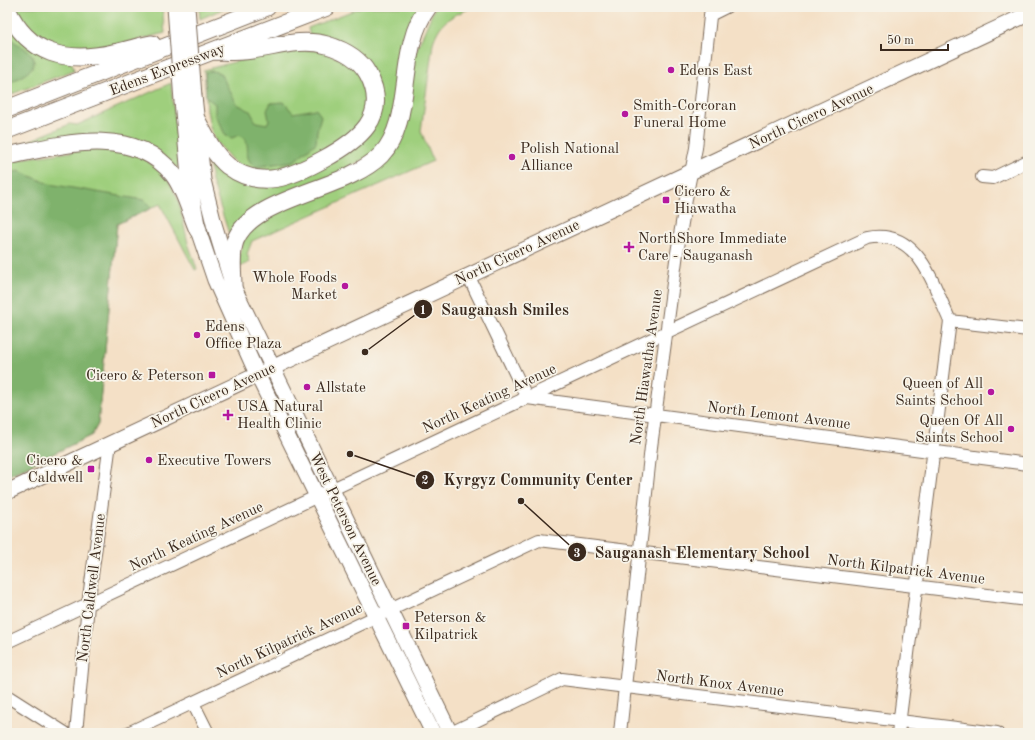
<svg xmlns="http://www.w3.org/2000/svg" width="1035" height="740" viewBox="0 0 1035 740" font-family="'Old Standard TT',serif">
	<rect width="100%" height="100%" fill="#f7f3e8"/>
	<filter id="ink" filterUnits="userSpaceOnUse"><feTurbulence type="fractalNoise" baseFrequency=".025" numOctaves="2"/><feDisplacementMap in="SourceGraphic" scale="8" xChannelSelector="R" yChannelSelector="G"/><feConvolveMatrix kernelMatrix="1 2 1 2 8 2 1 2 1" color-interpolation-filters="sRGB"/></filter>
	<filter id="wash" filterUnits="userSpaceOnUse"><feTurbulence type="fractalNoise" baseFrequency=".012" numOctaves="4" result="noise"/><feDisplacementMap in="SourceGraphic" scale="16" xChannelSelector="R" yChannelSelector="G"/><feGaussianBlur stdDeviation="0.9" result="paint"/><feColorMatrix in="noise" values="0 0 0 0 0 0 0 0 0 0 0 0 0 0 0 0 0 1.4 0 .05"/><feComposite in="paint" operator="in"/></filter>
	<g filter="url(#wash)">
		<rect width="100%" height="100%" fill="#f4e0c6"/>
		<path fill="#9fcf7d" stroke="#6d7c4e" d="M 14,7 L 162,7 L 165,33 C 123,43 71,63 32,32 C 24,25 19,16 14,7 Z
			M 199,7 L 227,7 L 200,19 Z
			M 362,7 L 420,7 L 394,118 L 378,151 L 229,234 L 212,181 L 208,155 L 253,183 L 349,151 L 378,85 L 310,36 L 308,28 Z
			M 435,7 L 473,7 C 452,16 440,20 433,43 L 421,131 L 433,161 L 252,241 L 247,254 L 250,262 L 240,267 L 239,260 L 243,240 L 260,220 L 378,165 L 415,53 Z
			M 7,21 L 72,63 L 74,70 L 7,96 Z
			M 290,50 L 319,50 L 352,64 L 367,87 L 367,106 L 365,115 L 354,132 L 297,165 L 273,172 L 243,169 L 232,160 L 215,140 L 210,127 L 207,110 L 204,70 L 253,57 Z
			M 171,83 L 179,166 L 176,168 L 156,149 L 14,147 L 70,124 L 77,125 Z
			M 100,148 L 143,157 L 168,179 L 178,199 L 188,243 L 197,269 L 195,270 L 160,204 L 117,224 L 98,424 L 92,435 L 7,476 L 7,163 L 26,158 Z"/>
		<path fill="#7fb26c" stroke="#5d6e45" d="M 7,34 C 14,44 24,46 31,54 C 43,69 16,79 7,84 Z
			M 213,71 L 220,73 L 237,104 L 250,111 L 256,122 L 267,124 L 269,120 L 267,110 L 271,103 L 284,102 L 293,113 L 316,109 L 321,116 L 317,131 L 316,143 L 294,161 L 255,167 C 242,156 251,151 245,138 L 239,135 L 232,138 L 226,136 L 215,115 L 215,104 L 206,97 L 205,72 Z
			M 19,171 L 49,184 L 144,200 L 152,208 L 117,224 L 98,424 L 92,435 L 7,476 L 7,174 Z"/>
	</g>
	<g filter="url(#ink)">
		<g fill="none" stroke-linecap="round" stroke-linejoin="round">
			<g stroke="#7c6a59" stroke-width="14">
				<path id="minor" d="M 710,15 L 726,7
					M 982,177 L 993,178 L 1028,161
					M 468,275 L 527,398 L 1028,464
					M 950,321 L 1028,330
					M 7,642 L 867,238 C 919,227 933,285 950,321
					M 7,696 L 65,733
					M 193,703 L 208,733
					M 76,733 L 88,605 L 110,443
					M 128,733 L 539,540 L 1028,600
					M 451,733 L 562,679 L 997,733
					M 620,733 L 651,447 L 677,253 L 687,193 L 696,148 L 711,7
					M 898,733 L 950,321"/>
			</g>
			<g stroke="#7c6a59" stroke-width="17">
				<path id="major" d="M 194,96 L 203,180 L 214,224 L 233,286 L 450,733
					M 182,101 L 190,186 L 198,230 L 215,280 L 257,374 L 433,733
					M 7,492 L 1028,14"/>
			</g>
			<g stroke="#7c6a59" stroke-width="19">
				<path id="highway" d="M 7,9 C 29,56 67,63 113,53 C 126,51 139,46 152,44
					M 7,109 L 267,7
					M 196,119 C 205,135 213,154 228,166 C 261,191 293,176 324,159 C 357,141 391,117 368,74 C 360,59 344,50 327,45 C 299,37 271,49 243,51 C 233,52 223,51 213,51
					M 7,130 L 327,7
					M 7,156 C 60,145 133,124 173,174 C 185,189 190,212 198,230
					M 233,286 C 233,272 230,255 235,241 C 252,196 346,191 381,155 C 415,119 396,49 428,7"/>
			</g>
			<use href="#minor" stroke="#fff" stroke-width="12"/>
			<use href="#major" stroke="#fff" stroke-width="15"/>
			<use href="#highway" stroke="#fff" stroke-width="17"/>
			<g stroke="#7c6a59" stroke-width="17" stroke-linecap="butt">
				<path id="major-bridge" d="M 175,7 L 182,101
					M 187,7 L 194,96"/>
			</g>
			<use href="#major-bridge" stroke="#fff" stroke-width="15"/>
		</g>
	</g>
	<g fill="#b5179e" stroke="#f7f3e8" stroke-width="1.5">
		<circle cx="671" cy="70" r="4"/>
		<circle cx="625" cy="114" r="4"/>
		<circle cx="512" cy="157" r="4"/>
		<rect x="662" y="196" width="8" height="8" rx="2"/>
		<path d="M627 241h4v4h4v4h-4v4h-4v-4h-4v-4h4z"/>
		<circle cx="345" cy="286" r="4"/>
		<circle cx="197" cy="335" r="4"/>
		<rect x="208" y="371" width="8" height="8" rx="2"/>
		<circle cx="307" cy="387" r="4"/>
		<circle cx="991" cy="392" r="4"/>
		<path d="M226 409h4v4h4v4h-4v4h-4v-4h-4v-4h4z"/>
		<circle cx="1011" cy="429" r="4"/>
		<circle cx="149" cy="460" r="4"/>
		<rect x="87" y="465" width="8" height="8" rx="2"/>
		<rect x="402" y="622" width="8" height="8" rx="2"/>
	</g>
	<g text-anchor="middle" stroke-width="3.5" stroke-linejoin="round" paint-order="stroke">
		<g font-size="15" fill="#3b2a1e" stroke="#f7f3e8">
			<text transform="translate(167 69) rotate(-21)" y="5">Edens Expressway</text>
			<text transform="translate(811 116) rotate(-25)" y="5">North Cicero Avenue</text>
			<text transform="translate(517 252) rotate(-25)" y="5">North Cicero Avenue</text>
			<text transform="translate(646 367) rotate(-82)" y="5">North Hiawatha Avenue</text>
			<text transform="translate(213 395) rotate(-25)" y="5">North Cicero Avenue</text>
			<text transform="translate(489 398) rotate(-25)" y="5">North Keating Avenue</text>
			<text transform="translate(779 415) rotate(7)" y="5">North Lemont Avenue</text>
			<text transform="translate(346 519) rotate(64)" y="5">West Peterson Avenue</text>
			<text transform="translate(196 536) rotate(-25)" y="5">North Keating Avenue</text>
			<text transform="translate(906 569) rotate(7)" y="5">North Kilpatrick Avenue</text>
			<text transform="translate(91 588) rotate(-83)" y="5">North Caldwell Avenue</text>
			<text transform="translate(289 640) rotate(-25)" y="5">North Kilpatrick Avenue</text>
			<text transform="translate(720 683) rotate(7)" y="5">North Knox Avenue</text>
		</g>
		<g font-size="15" fill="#3b2a1e" stroke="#f7f3e8" text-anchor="start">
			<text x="679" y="75">Edens East</text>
			<text x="633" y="110">Smith-Corcoran<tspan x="633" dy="17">Funeral Home</tspan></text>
			<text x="520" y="153">Polish National<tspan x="520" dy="17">Alliance</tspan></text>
			<text x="674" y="196">Cicero &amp;<tspan x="674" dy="17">Hiawatha</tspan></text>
			<text x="638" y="243">NorthShore Immediate<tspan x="638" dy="17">Care - Sauganash</tspan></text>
			<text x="337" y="282" text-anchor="end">Whole Foods<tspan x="337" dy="17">Market</tspan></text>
			<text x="205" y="331">Edens<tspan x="205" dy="17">Office Plaza</tspan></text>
			<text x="204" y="380" text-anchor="end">Cicero &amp; Peterson</text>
			<text x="983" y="388" text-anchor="end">Queen of All<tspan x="983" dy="17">Saints School</tspan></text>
			<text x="315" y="392">Allstate</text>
			<text x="237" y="411">USA Natural<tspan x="237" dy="17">Health Clinic</tspan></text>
			<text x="1003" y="425" text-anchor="end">Queen Of All<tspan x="1003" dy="17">Saints School</tspan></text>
			<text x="83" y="465" text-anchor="end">Cicero &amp;<tspan x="83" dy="17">Caldwell</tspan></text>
			<text x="157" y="465">Executive Towers</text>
			<text x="414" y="622">Peterson &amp;<tspan x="414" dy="17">Kilpatrick</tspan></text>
		</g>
	</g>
	<path fill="none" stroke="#3b2a1e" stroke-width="1.5" d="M365 352L423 309M350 454L425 480M521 501L577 552"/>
	<g fill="#3b2a1e" stroke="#f7f3e8" stroke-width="1.5">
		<circle cx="365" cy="352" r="4"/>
		<circle cx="350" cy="454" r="4"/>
		<circle cx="521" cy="501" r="4"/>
		<circle cx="423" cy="309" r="10"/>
		<circle cx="425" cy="480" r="10"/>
		<circle cx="577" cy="552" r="10"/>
	</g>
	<g font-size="12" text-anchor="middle" font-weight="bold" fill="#fff">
		<text x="423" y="314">1</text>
		<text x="425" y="484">2</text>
		<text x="577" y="557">3</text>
	</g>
	<g font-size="16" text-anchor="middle" font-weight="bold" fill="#3b2a1e" stroke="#f7f3e8" stroke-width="3.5" stroke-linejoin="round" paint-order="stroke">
		<text x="505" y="315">Sauganash Smiles</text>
		<text x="538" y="485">Kyrgyz Community Center</text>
		<text x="702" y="558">Sauganash Elementary School</text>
	</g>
	<rect width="1035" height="740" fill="none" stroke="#f7f3e8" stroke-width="24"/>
	<path d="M881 44v6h67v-6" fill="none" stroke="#3b2a1e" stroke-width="2"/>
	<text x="887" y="44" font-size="12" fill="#3b2a1e" stroke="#f7f3e8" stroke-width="3" paint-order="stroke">50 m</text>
</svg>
